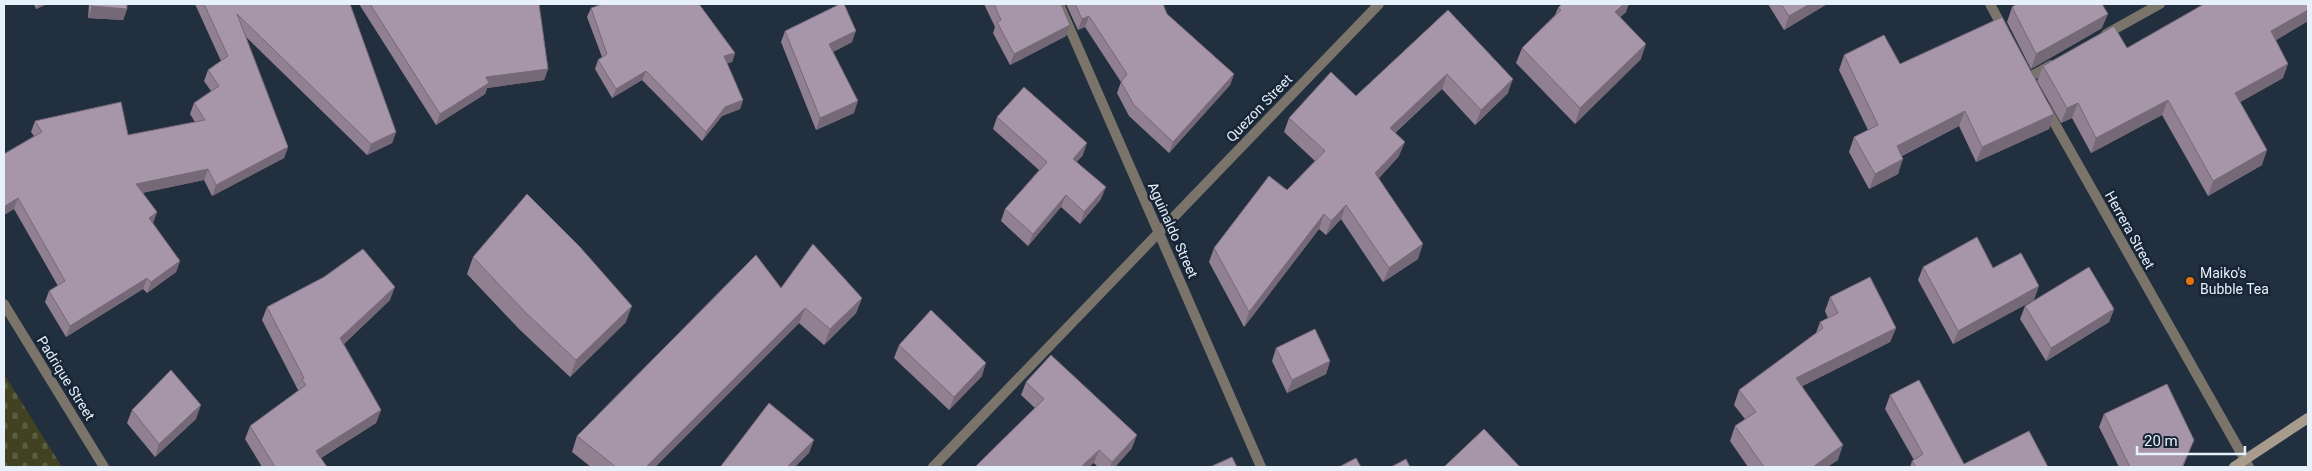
<svg xmlns="http://www.w3.org/2000/svg" width="2312" height="471" viewBox="0 0 2312 471" font-family="Roboto,sans-serif">
	<defs>
		<pattern id="cemetery-stones" width="16" height="16" patternUnits="userSpaceOnUse" patternTransform="scale(1.25)"><rect width="16" height="16" fill="#404222"/><path d="M2 7V4a2 2 0 0 1 4 0v3zM10 15v-3a2 2 0 0 1 4 0v3z" fill="#5c5e43"/></pattern>
	</defs>
	<rect width="100%" height="100%" fill="#212f3f"/>
	<path fill="url(#cemetery-stones)" d="M 4,374 L 62,467 L 4,467 Z"/>
	<g fill="none" stroke-linecap="round" stroke-linejoin="round">
		<path stroke="#7b746b" stroke-width="10" d="M 1059,4 L 1261,467
			M 1990,4 L 2004,30
			M 2106,34 L 2160,4
			M 2028,78 L 2051,65
			M 2046,108 L 2249,467
			M 4,304 L 104,467
			M 933,467 L 1379,4"/>
		<path stroke="#a79b8d" stroke-width="10" d="M 2234,467 L 2308,418"/>
	</g>
	<path fill="#908092" d="M 34,4 L 47,4 L 36,9 Z
		M 89,4 L 127,4 L 127,9 L 123,20 L 88,18 Z
		M 195,4 L 350,4 L 396,132 L 392,143 L 367,155 L 246,37 L 288,147 L 284,158 L 212,196 L 204,180 L 142,193 L 157,212 L 153,223 L 180,261 L 176,272 L 147,293 L 143,289 L 66,337 L 45,302 L 49,291 L 58,286 L 14,209 L 4,215 L 4,154 L 34,136 L 31,132 L 35,121 L 128,135 L 195,122 L 190,114 L 194,103 L 211,91 L 204,81 L 208,70 L 221,61 Z
		M 359,4 L 539,4 L 548,69 L 544,80 L 487,88 L 485,94 L 436,125 Z
		M 984,4 L 1061,4 L 1070,25 L 1066,36 L 1010,65 L 993,33 L 995,27 Z
		M 1066,4 L 1163,4 L 1167,14 L 1234,74 L 1230,85 L 1169,153 L 1129,116 L 1117,93 L 1121,82 L 1085,27 L 1078,30 Z
		M 1768,4 L 1827,4 L 1784,30 Z
		M 2308,4 L 2308,21 L 2276,40 L 2283,78 L 2240,102 L 2262,165 L 2208,196 L 2162,115 L 2091,153 L 2072,118 L 2061,123 L 2037,81 L 2043,66 L 2127,48 Z
		M 2012,7 L 2102,28 L 2031,69 L 2007,22 Z
		M 591,8 L 735,53 L 732,62 L 727,63 L 743,100 L 740,109 L 722,116 L 702,141 L 642,80 L 612,98 L 595,69 L 598,60 L 602,57 L 587,17 Z
		M 1558,8 L 1626,12 L 1620,17 L 1641,59 L 1575,124 L 1516,63 L 1522,48 L 1555,15 Z
		M 1448,10 L 1508,93 L 1475,125 L 1442,89 L 1395,133 L 1399,156 L 1379,178 L 1418,259 L 1383,282 L 1341,219 L 1326,235 L 1319,229 L 1244,327 L 1209,262 L 1214,248 L 1287,190 L 1315,161 L 1284,132 L 1289,118 L 1356,96 Z
		M 785,31 L 852,42 L 833,52 L 854,113 L 816,130 L 781,42 Z
		M 1844,55 L 1900,64 L 2054,114 L 2049,129 L 1976,162 L 1959,126 L 1902,156 L 1898,174 L 1869,189 L 1849,152 L 1854,137 L 1868,130 L 1839,70 Z
		M 997,117 L 1083,155 L 1076,162 L 1101,199 L 1080,224 L 1061,207 L 1028,246 L 1001,221 L 1005,209 L 1039,170 L 993,129 Z
		M 473,257 L 626,322 L 570,377 L 519,329 L 467,274 Z
		M 1923,267 L 1993,268 L 2034,300 L 1953,344 L 1918,280 Z
		M 781,288 L 862,298 L 856,313 L 824,345 L 799,323 L 655,467 L 591,467 L 572,452 L 577,436 Z
		M 1830,297 L 1896,328 L 1890,342 L 1802,386 L 1838,460 L 1827,467 L 1748,467 L 1730,441 L 1735,426 L 1745,419 L 1734,405 L 1739,390 L 1816,333 L 1820,322 L 1828,318 L 1825,311 Z
		M 390,300 L 344,344 L 381,410 L 376,423 L 321,458 L 327,467 L 262,467 L 245,439 L 250,426 L 298,391 L 298,390 L 262,320 L 267,307 Z
		M 2025,306 L 2114,309 L 2109,322 L 2046,361 L 2020,319 Z
		M 899,345 L 982,376 L 949,410 L 894,358 Z
		M 1276,348 L 1330,361 L 1326,374 L 1287,393 L 1272,361 Z
		M 1026,382 L 1132,448 L 1115,467 L 1098,467 L 1021,395 Z
		M 1890,395 L 1964,464 L 2048,467 L 1910,467 L 1912,461 L 1914,460 L 1885,409 Z
		M 132,410 L 196,419 L 155,457 L 127,423 Z
		M 2104,414 L 2194,440 L 2183,467 L 2119,467 L 2099,427 Z"/>
	<path fill="#756877" d="M 38,4 L 47,4 L 36,9 Z
		M 1624,4 L 1629,4 L 1626,12 L 1610,27 L 1615,12 Z
		M 1810,4 L 1827,4 L 1784,30 L 1789,16 Z
		M 92,6 L 127,9 L 123,20 L 88,18 Z
		M 2308,10 L 2308,21 L 2266,46 L 2271,31 Z
		M 2108,14 L 2102,28 L 2031,69 L 2036,54 Z
		M 1089,16 L 1085,27 L 1078,30 L 1082,19 Z
		M 1070,25 L 1066,36 L 1010,65 L 1014,54 Z
		M 856,31 L 852,42 L 825,56 L 829,44 Z
		M 1646,44 L 1641,59 L 1575,124 L 1580,108 Z
		M 735,53 L 732,62 L 720,66 L 724,56 Z
		M 2288,64 L 2283,78 L 2230,108 L 2235,93 Z
		M 548,69 L 544,80 L 487,88 L 485,94 L 436,125 L 440,114 L 486,77 Z
		M 646,71 L 642,80 L 612,98 L 616,89 Z
		M 1234,74 L 1230,85 L 1169,153 L 1173,142 Z
		M 1447,74 L 1442,89 L 1384,142 L 1390,128 Z
		M 1513,79 L 1508,93 L 1475,125 L 1481,110 Z
		M 743,100 L 740,109 L 722,116 L 702,141 L 706,132 L 725,107 Z
		M 2168,100 L 2162,115 L 2091,153 L 2096,138 Z
		M 858,101 L 854,113 L 816,130 L 820,118 Z
		M 2078,103 L 2072,118 L 2061,123 L 2067,108 Z
		M 1965,111 L 1959,126 L 1891,161 L 1897,146 Z
		M 2054,114 L 2049,129 L 1976,162 L 1982,147 Z
		M 396,132 L 392,143 L 367,155 L 371,144 Z
		M 1405,142 L 1399,156 L 1370,188 L 1375,173 Z
		M 1087,143 L 1083,155 L 1069,171 L 1073,159 Z
		M 288,147 L 284,158 L 212,196 L 216,185 Z
		M 2267,150 L 2262,165 L 2208,196 L 2213,181 Z
		M 1903,159 L 1898,174 L 1869,189 L 1875,174 Z
		M 208,169 L 204,180 L 132,195 L 136,184 Z
		M 1106,187 L 1101,199 L 1080,224 L 1084,212 Z
		M 1066,195 L 1061,207 L 1028,246 L 1033,234 Z
		M 18,198 L 14,209 L 4,215 L 4,209 L 5,206 Z
		M 1346,205 L 1341,219 L 1326,235 L 1331,221 Z
		M 157,212 L 153,223 L 149,218 Z
		M 1324,214 L 1319,229 L 1244,327 L 1249,312 Z
		M 1423,244 L 1418,259 L 1383,282 L 1389,268 Z
		M 180,261 L 176,272 L 147,293 L 151,282 Z
		M 147,278 L 143,289 L 66,337 L 70,326 Z
		M 2039,286 L 2034,300 L 1953,344 L 1958,331 Z
		M 395,287 L 390,300 L 336,351 L 340,338 Z
		M 862,298 L 856,313 L 824,345 L 830,329 Z
		M 632,306 L 626,322 L 570,377 L 576,360 Z
		M 805,308 L 799,323 L 655,467 L 646,467 Z
		M 2114,309 L 2109,322 L 2046,361 L 2051,348 Z
		M 1896,328 L 1890,342 L 1791,392 L 1796,378 Z
		M 1330,361 L 1326,374 L 1287,393 L 1292,380 Z
		M 986,363 L 982,376 L 949,410 L 954,397 Z
		M 201,405 L 196,419 L 155,457 L 159,444 Z
		M 381,410 L 376,423 L 311,464 L 316,451 Z
		M 1137,435 L 1132,448 L 1115,467 L 1110,467 L 1112,462 Z
		M 814,440 L 809,453 L 795,467 L 787,467 Z
		M 1843,445 L 1838,460 L 1827,467 L 1813,467 Z
		M 1099,450 L 1094,463 L 1089,467 L 1081,467 Z"/>
	<path fill="#a795aa" stroke="#756877" d="M 92,4 L 127,4 L 127,9 L 92,6 Z
		M 204,4 L 350,4 L 396,132 L 371,144 L 237,14 L 288,147 L 216,185 L 208,169 L 136,184 L 157,212 L 149,218 L 180,261 L 151,282 L 147,278 L 70,326 L 49,291 L 65,281 L 18,198 L 5,206 L 4,204 L 4,154 L 42,132 L 35,121 L 121,102 L 128,135 L 205,120 L 194,103 L 219,86 L 208,70 L 228,56 Z
		M 370,4 L 539,4 L 548,69 L 486,77 L 489,83 L 440,114 Z
		M 602,4 L 699,4 L 735,53 L 724,56 L 743,100 L 725,107 L 706,132 L 646,71 L 616,89 L 598,60 L 607,54 L 591,8 Z
		M 840,4 L 844,4 L 856,31 L 829,44 L 858,101 L 820,118 L 785,31 Z
		M 994,4 L 1061,4 L 1070,25 L 1014,54 L 997,22 L 1001,20 Z
		M 1075,4 L 1163,4 L 1167,14 L 1234,74 L 1173,142 L 1134,105 L 1121,82 L 1127,74 L 1089,16 L 1082,19 Z
		M 1562,4 L 1624,4 L 1615,12 L 1646,44 L 1580,108 L 1522,48 L 1561,10 L 1558,8 Z
		M 1781,4 L 1810,4 L 1789,16 Z
		M 2017,4 L 2102,4 L 2108,14 L 2036,54 L 2012,7 Z
		M 2204,4 L 2308,4 L 2308,10 L 2271,31 L 2288,64 L 2235,93 L 2267,150 L 2213,181 L 2168,100 L 2096,138 L 2078,103 L 2067,108 L 2043,66 L 2114,26 L 2127,48 Z
		M 1448,10 L 1513,79 L 1481,110 L 1447,74 L 1390,128 L 1405,142 L 1375,173 L 1423,244 L 1389,268 L 1346,205 L 1331,221 L 1324,214 L 1249,312 L 1214,248 L 1269,176 L 1287,190 L 1325,151 L 1289,118 L 1331,72 L 1356,96 Z
		M 2002,17 L 2054,114 L 1982,147 L 1965,111 L 1897,146 L 1903,159 L 1875,174 L 1854,137 L 1878,125 L 1844,55 L 1884,35 L 1900,64 Z
		M 1024,87 L 1087,143 L 1073,159 L 1106,187 L 1084,212 L 1066,195 L 1033,234 L 1005,209 L 1047,162 L 997,117 Z
		M 527,194 L 580,247 L 632,306 L 576,360 L 525,312 L 473,257 Z
		M 1977,237 L 1993,268 L 2021,253 L 2039,286 L 1958,331 L 1923,267 Z
		M 813,244 L 862,298 L 830,329 L 805,308 L 646,467 L 616,467 L 577,436 L 756,255 L 781,288 Z
		M 363,249 L 395,287 L 340,338 L 381,410 L 316,451 L 327,467 L 275,467 L 250,426 L 306,385 L 302,380 L 304,378 L 267,307 L 324,277 Z
		M 2089,267 L 2114,309 L 2051,348 L 2025,306 Z
		M 1870,277 L 1896,328 L 1796,378 L 1843,445 L 1813,467 L 1764,467 L 1735,426 L 1756,412 L 1739,390 L 1823,328 L 1820,322 L 1838,313 L 1830,297 Z
		M 931,310 L 986,363 L 954,397 L 899,345 Z
		M 1315,329 L 1330,361 L 1292,380 L 1276,348 Z
		M 1051,355 L 1137,435 L 1112,462 L 1099,450 L 1081,467 L 975,467 L 1044,399 L 1026,382 Z
		M 171,370 L 201,405 L 159,444 L 132,410 Z
		M 1919,380 L 1964,464 L 2029,431 L 2048,467 L 1916,467 L 1912,461 L 1923,454 L 1890,395 Z
		M 2167,384 L 2194,440 L 2182,467 L 2130,467 L 2104,414 Z
		M 769,403 L 814,440 L 787,467 L 722,467 L 721,466 Z
		M 1484,429 L 1520,467 L 1445,467 L 1445,466 Z
		M 1232,457 L 1237,467 L 1210,467 Z
		M 1356,458 L 1361,467 L 1339,467 Z
		M 1406,459 L 1410,467 L 1391,467 Z"/>
	<circle fill="#e8710a" stroke="#172535" stroke-width="2" cx="2190" cy="281" r="5"/>
	<g text-anchor="middle" stroke-width="5" stroke-linejoin="round" paint-order="stroke">
		<g font-size="14" fill="#e7f1fc" stroke="#172535">
			<text transform="translate(1259 108) rotate(-46)" y="5">Quezon Street</text>
			<text transform="translate(1173 230) rotate(66)" y="5">Aguinaldo Street</text>
			<text transform="translate(2130 230) rotate(61)" y="5">Herrera Street</text>
			<text transform="translate(66 378) rotate(58)" y="5">Padrique Street</text>
		</g>
		<g font-size="14" fill="#e7f1fc" stroke="#172535" text-anchor="start">
			<text x="2200" y="278">Maiko's<tspan x="2200" dy="16">Bubble Tea</tspan></text>
		</g>
	</g>
	<rect width="2312" height="471" fill="none" stroke="#e7f1fc" stroke-width="10"/>
	<path d="M2137 446v8h108v-8" fill="none" stroke="#e7f1fc" stroke-width="2.5"/>
	<text x="2144" y="446" font-size="15" fill="#e7f1fc" stroke="#172535" stroke-width="4" paint-order="stroke">20 m</text>
</svg>
